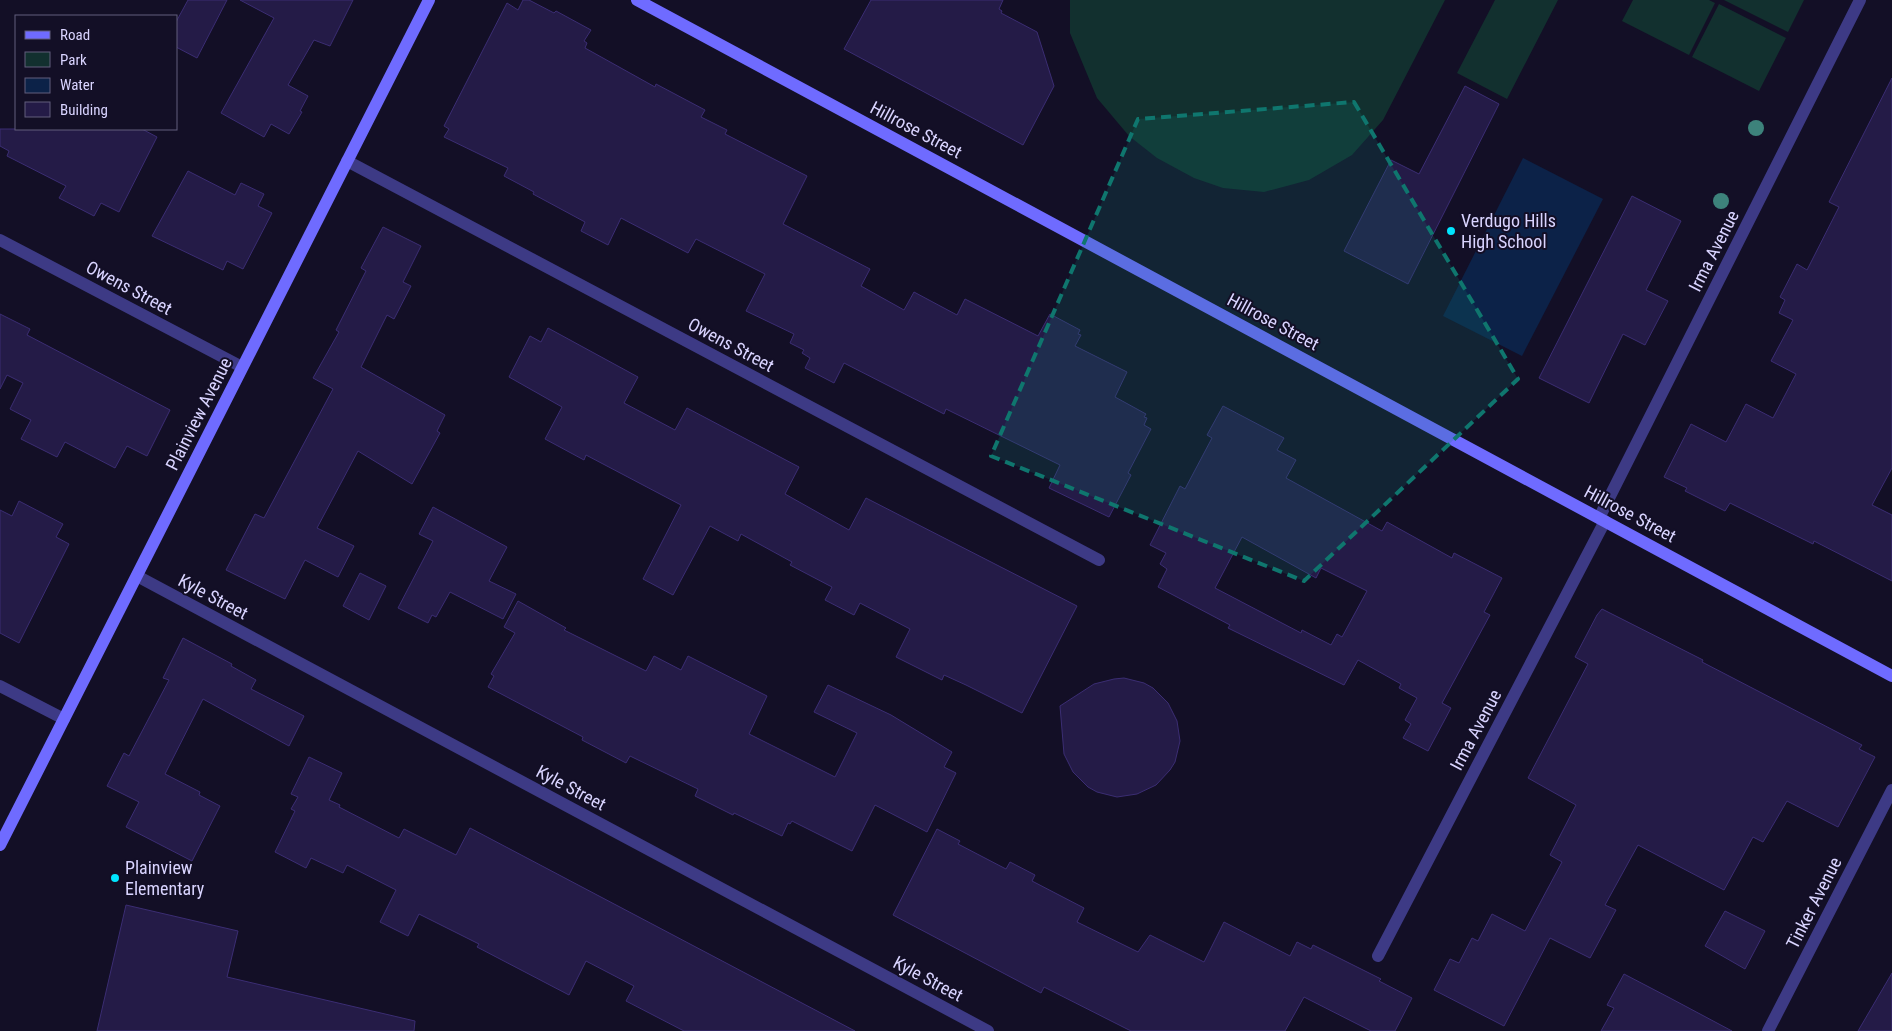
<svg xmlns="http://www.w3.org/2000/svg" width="1892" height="1031" viewBox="0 0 1892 1031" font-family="'Roboto Condensed',sans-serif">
	<rect width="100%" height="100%" fill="#130f26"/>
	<path fill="#12302f" d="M 1070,0 L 1445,0 L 1383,120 L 1352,155 L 1309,180 L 1264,192 L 1223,188 L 1194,178 L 1157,158 L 1129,136 L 1097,98 L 1070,33 Z
		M 1495,0 L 1558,0 L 1507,99 L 1457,73 Z
		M 1633,0 L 1709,0 L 1715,3 L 1689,55 L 1622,21 Z
		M 1724,0 L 1804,0 L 1788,32 Z
		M 1719,4 L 1786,38 L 1759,91 L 1692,57 Z"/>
	<path fill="#0c2248" d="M 1523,158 L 1603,199 L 1522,356 L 1443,316 Z"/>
	<path fill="#241b47" stroke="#3b2d73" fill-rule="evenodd" d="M 188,0 L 227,0 L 197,58 L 176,47 L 176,22 Z
		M 240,0 L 353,0 L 330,46 L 314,40 L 288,85 L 308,96 L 300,111 L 302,112 L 289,134 L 271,124 L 264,137 L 221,113 L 274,18 Z
		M 523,0 L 529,0 L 554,13 L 556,11 L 591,30 L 584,41 L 587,43 L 585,48 L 655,87 L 656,84 L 705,110 L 701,117 L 727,130 L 725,134 L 807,176 L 783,224 L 870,269 L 861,286 L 904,310 L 914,292 L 957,315 L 965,299 L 1038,336 L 1050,314 L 1080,330 L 1078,334 L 1081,335 L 1075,346 L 1127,372 L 1115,397 L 1146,414 L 1144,417 L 1147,418 L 1144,425 L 1151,429 L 1128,473 L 1131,475 L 1109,517 L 1049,488 L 1060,465 L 946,409 L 944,414 L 844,363 L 834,383 L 805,368 L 810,358 L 802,353 L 804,350 L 790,343 L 794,334 L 746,311 L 765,274 L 696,239 L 688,253 L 621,218 L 608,245 L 581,231 L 585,222 L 533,194 L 534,192 L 504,176 L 508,168 L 444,137 L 449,129 L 444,126 L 507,3 L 518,10 Z
		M 871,0 L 1003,0 L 999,9 L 1002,11 L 1001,13 L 1037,32 L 1054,86 L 1023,145 L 844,49 Z
		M 1892,78 L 1892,468 L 1872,505 L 1892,515 L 1892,581 L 1814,541 L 1813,544 L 1730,503 L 1725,511 L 1685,491 L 1687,488 L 1664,477 L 1691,424 L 1726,442 L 1746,404 L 1773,418 L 1796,374 L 1771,361 L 1793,320 L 1779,313 L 1785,300 L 1780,297 L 1797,264 L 1807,270 L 1839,207 L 1829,202 Z
		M 1465,86 L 1499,104 L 1408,284 L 1344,251 L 1391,160 L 1419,174 Z
		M 0,129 L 142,129 L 157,137 L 119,212 L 101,203 L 94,216 L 59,198 L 66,186 L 7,156 L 9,151 L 0,146 Z
		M 188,171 L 235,195 L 241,183 L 264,194 L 258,206 L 272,213 L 243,269 L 227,261 L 223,270 L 152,236 Z
		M 1632,196 L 1681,221 L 1646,290 L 1668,301 L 1645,345 L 1623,334 L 1589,403 L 1539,378 Z
		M 383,227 L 421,246 L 403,282 L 411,286 L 394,319 L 387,315 L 361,367 L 445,415 L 437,431 L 440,433 L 412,484 L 358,451 L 317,528 L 354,546 L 338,577 L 305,560 L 285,599 L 226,570 L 255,514 L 264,518 L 333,389 L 313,378 L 339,332 L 336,330 L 366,271 L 361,268 Z
		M 0,314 L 30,329 L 27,335 L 170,410 L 147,456 L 127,446 L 115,468 L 65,442 L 57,457 L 21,439 L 31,420 L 10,409 L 23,383 L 7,375 L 0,389 Z
		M 548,328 L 638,377 L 624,403 L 675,430 L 687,408 L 799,467 L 785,494 L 849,530 L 866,498 L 1077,606 L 1022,713 L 966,685 L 944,675 L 942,680 L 896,657 L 910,629 L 860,603 L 854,615 L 825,600 L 832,587 L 790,565 L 792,562 L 741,534 L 738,541 L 710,526 L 673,595 L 643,579 L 681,505 L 586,455 L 584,460 L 545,439 L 562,407 L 509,377 L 530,336 L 541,342 Z
		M 1223,406 L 1284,438 L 1277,450 L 1296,460 L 1286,478 L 1382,531 L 1387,522 L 1452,558 L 1454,553 L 1502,578 L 1484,612 L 1490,615 L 1442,703 L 1451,708 L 1428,751 L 1403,738 L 1411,724 L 1405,720 L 1417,698 L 1399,688 L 1401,684 L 1358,660 L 1344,685 L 1228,628 L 1230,625 L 1158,587 L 1167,569 L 1160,564 L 1166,553 L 1150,545 L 1180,486 L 1185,489 L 1212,438 L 1207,435 ZM 1242,537 L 1316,578 L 1321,568 L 1367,591 L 1342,637 L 1337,634 L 1331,645 L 1302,630 L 1301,633 L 1215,588 Z
		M 19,501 L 63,524 L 56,537 L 69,544 L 19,643 L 0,633 L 0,510 L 12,516 Z
		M 433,507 L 507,547 L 489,581 L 516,594 L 503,619 L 450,592 L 436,617 L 432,615 L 428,623 L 398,608 L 433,541 L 419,534 Z
		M 360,573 L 386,586 L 369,620 L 343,606 Z
		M 518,601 L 566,628 L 564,630 L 646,671 L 654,656 L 681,670 L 688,656 L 767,696 L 749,734 L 835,777 L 857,733 L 814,712 L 828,685 L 891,715 L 952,752 L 944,767 L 956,773 L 927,832 L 875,805 L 852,851 L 792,821 L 790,824 L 788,823 L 782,836 L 734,813 L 733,815 L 695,796 L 698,789 L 630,756 L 626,763 L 582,740 L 583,737 L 488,687 L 494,676 L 491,674 L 515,633 L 504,627 Z
		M 1602,609 L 1703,660 L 1702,662 L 1862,745 L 1859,749 L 1875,757 L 1838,827 L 1787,801 L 1763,842 L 1753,837 L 1724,890 L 1638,845 L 1605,905 L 1616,910 L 1590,958 L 1550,938 L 1504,1026 L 1434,990 L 1450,959 L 1459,963 L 1472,938 L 1478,941 L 1492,914 L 1525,931 L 1562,862 L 1550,855 L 1576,805 L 1528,778 L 1588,664 L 1575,657 L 1597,615 Z
		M 183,638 L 232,664 L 231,666 L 256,680 L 251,689 L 304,716 L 289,746 L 203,699 L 165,774 L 200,792 L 199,795 L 220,806 L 192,861 L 126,827 L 139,802 L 107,786 L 124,753 L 129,756 L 169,680 L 163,678 Z
		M 1124,678 L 1144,683 L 1153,688 L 1168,703 L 1177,721 L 1180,741 L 1175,762 L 1170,770 L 1156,785 L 1137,794 L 1117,797 L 1097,792 L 1088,787 L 1073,772 L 1064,754 L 1060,706 L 1094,684 L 1114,679 Z
		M 309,757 L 342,773 L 329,800 L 340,805 L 339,807 L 399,838 L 404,829 L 456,855 L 470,828 L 855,1031 L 684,1031 L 626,1001 L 634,986 L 586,961 L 569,995 L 477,947 L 479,944 L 419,914 L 408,936 L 380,922 L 396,890 L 347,865 L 343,873 L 311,858 L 306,868 L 275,852 L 295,811 L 291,809 L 298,797 L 291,794 Z
		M 937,829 L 960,841 L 958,844 L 1006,869 L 1010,862 L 1035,875 L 1032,881 L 1084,908 L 1077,922 L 1138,952 L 1150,935 L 1204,962 L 1224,922 L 1290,956 L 1297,942 L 1311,949 L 1313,945 L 1381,979 L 1379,981 L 1412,998 L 1395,1031 L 1371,1031 L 1304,997 L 1285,1031 L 1131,1031 L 1044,987 L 1041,993 L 893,915 Z
		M 126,905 L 238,931 L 227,977 L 415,1021 L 414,1031 L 97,1031 Z
		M 1725,911 L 1765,931 L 1745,969 L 1705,946 Z
		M 1892,973 L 1892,1031 L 1858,1031 Z
		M 1624,974 L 1670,998 L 1732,1031 L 1601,1031 L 1614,1008 L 1607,1005 Z"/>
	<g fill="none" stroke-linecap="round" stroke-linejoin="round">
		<path stroke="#3d3a85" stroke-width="12" d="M 347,161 L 1099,560
			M 0,240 L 242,367
			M 1599,518 L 1860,0
			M 137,576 L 988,1031
			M 0,686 L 64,719
			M 1378,956 L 1605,521
			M 1768,1031 L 1892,790"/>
		<path stroke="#6f6bff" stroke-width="12" d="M 637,0 L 1892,676
			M 0,845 L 429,0"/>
	</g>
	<g fill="#3d827b">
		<circle cx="1756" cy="128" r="8"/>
		<circle cx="1721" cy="201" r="8"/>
	</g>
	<path fill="#0f766e" fill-opacity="0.2" stroke="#0f766e" stroke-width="4" stroke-dasharray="10 6" stroke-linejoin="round" d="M 1354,102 L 1518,379 L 1304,581 L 991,456 L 1138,119 Z"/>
	<g fill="#00e5ff" stroke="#130f26" stroke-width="2">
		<circle cx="1451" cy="231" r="5"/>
		<circle cx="115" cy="878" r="5"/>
	</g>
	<g text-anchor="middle" stroke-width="4" stroke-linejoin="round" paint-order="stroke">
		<g font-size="18" fill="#d9d4ff" stroke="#130f26">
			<text transform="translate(916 130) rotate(28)" y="6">Hillrose Street</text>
			<text transform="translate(1714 251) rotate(-63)" y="6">Irma Avenue</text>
			<text transform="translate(129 288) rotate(28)" y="6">Owens Street</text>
			<text transform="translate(1273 322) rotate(28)" y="6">Hillrose Street</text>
			<text transform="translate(731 345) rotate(28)" y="6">Owens Street</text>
			<text transform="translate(199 414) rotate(-63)" y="6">Plainview Avenue</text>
			<text transform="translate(1630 514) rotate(28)" y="6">Hillrose Street</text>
			<text transform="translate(213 597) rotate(28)" y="6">Kyle Street</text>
			<text transform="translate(1476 730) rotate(-62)" y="6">Irma Avenue</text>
			<text transform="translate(571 788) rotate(28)" y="6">Kyle Street</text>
			<text transform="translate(1814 903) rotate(-63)" y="6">Tinker Avenue</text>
			<text transform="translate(928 979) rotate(28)" y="6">Kyle Street</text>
		</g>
		<g font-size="18" fill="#d9d4ff" stroke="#130f26" text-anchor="start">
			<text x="1461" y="227">Verdugo Hills<tspan x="1461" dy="21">High School</tspan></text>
			<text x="125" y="874">Plainview<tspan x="125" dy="21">Elementary</tspan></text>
		</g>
	</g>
	<rect x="15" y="15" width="162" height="115" fill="#130f26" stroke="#625e7d"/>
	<rect x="25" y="31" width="25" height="8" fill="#6f6bff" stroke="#625e7d"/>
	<text x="60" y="40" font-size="15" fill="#d9d4ff">Road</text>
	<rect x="25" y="52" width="25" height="15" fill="#12302f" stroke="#625e7d"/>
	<text x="60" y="65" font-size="15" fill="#d9d4ff">Park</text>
	<rect x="25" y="78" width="25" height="15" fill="#0c2248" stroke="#625e7d"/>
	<text x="60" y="90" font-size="15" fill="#d9d4ff">Water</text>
	<rect x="25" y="102" width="25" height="15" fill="#241b47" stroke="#625e7d"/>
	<text x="60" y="115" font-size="15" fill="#d9d4ff">Building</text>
</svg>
